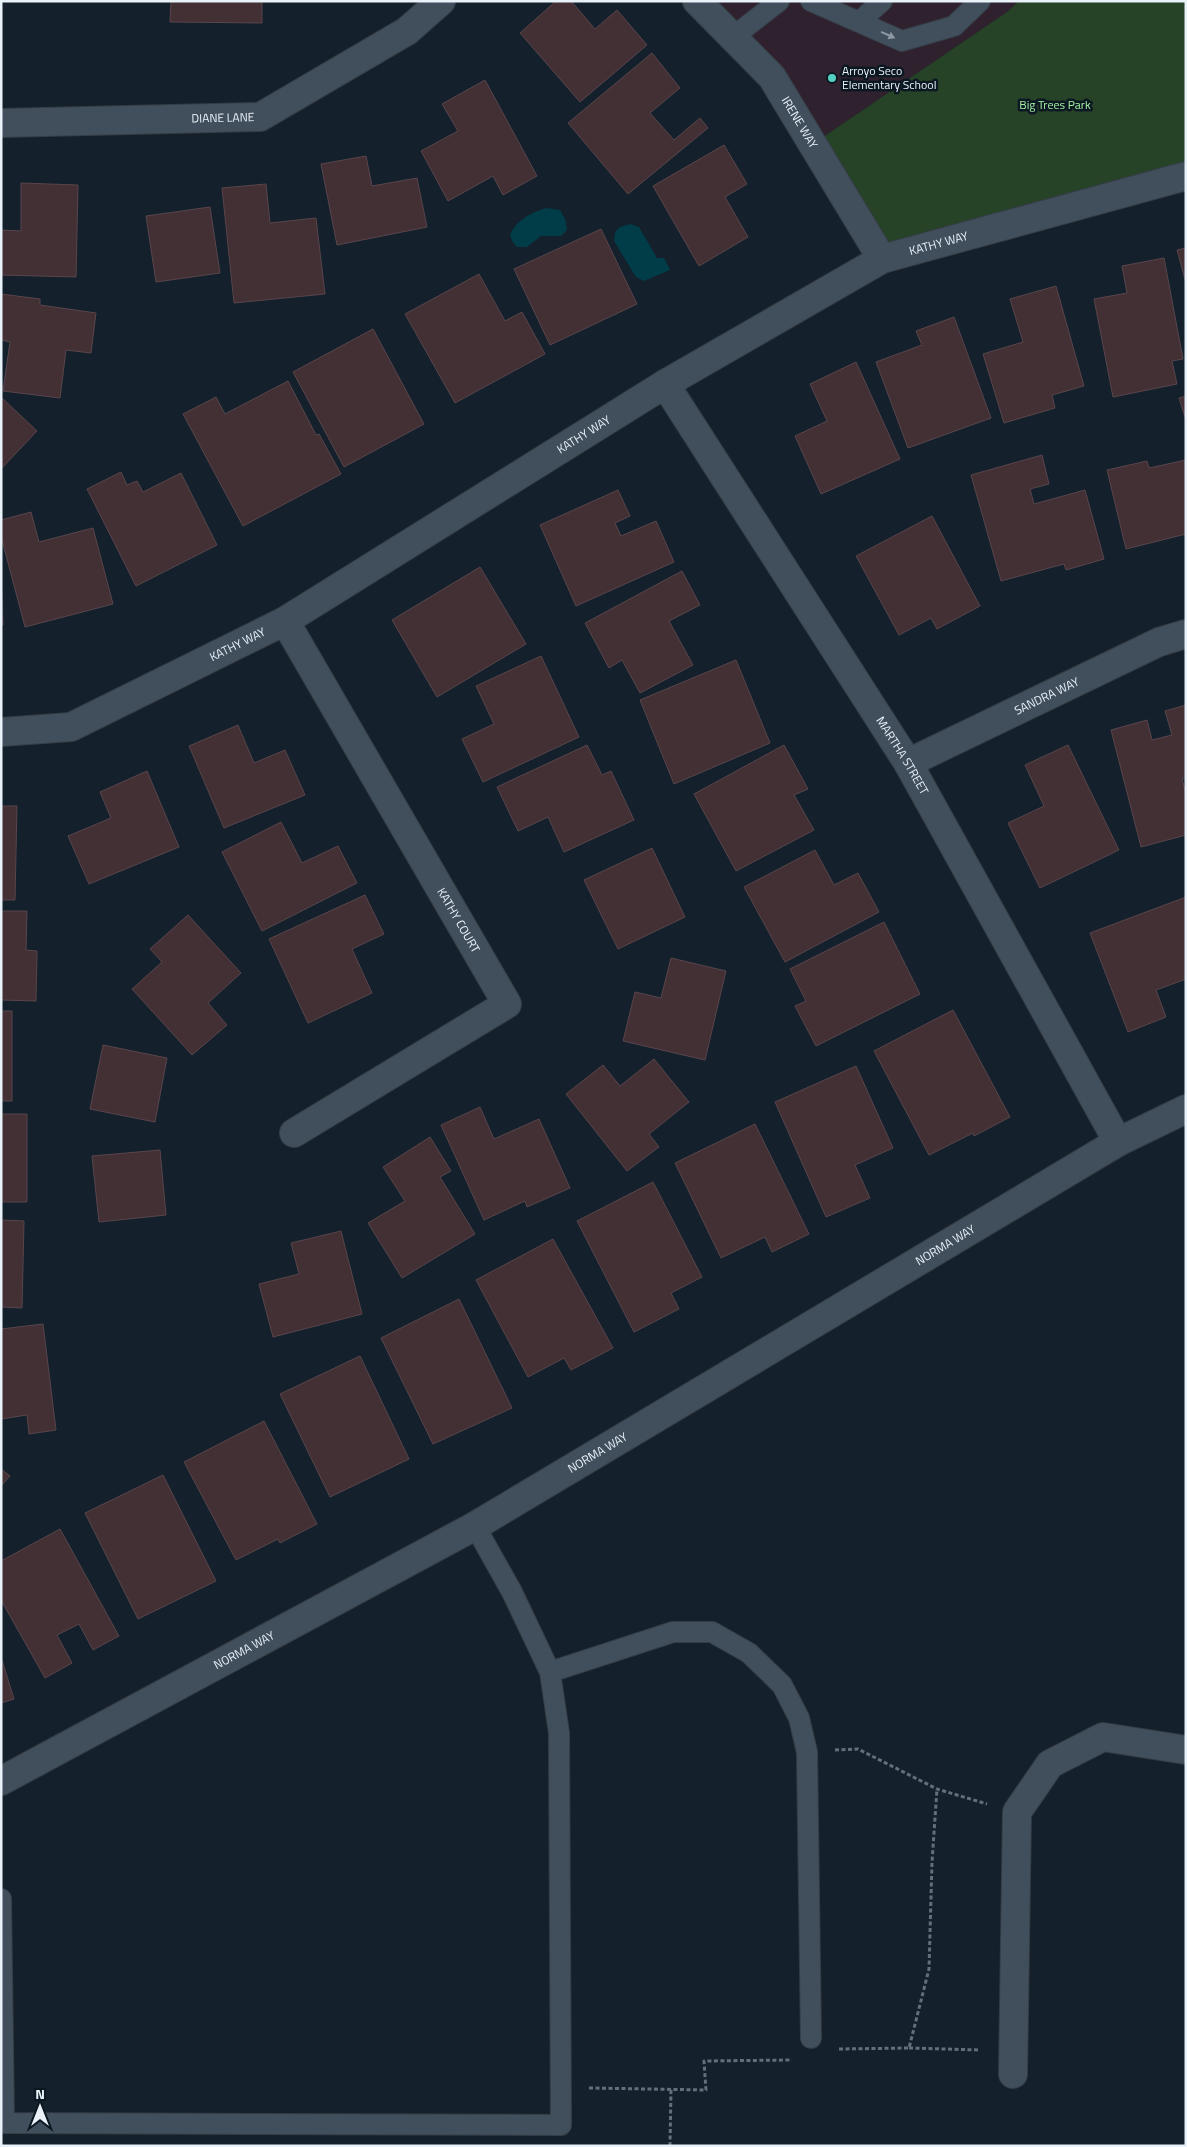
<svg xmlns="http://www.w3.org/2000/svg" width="1187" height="2147" viewBox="0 0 1187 2147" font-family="'Titillium Web',sans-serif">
	<rect width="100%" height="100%" fill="#14212c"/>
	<path fill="#2f222e" d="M 686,1 L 1019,1 L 1007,12 L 813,144 Z"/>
	<path fill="#274327" d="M 1019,1 L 1186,1 L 1186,176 L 882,259 L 813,144 L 1007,12 Z"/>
	<path fill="#003d48" d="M 546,208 L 560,210 L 565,219 L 567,230 L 561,236 L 541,236 L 527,247 L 517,247 L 513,243 L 510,235 C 516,220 531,213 546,208 Z
		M 630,224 L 639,227 L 657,258 L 664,258 L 670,270 L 644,281 L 636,277 L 614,241 L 615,232 L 620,227 Z"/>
	<path fill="#423035" stroke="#59454b" d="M 171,1 L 262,1 L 262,23 L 170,22 Z
		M 556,1 L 571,1 L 595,29 L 617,10 L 647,45 L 580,102 L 520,33 Z
		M 652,53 L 680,88 L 650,113 L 674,140 L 700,118 L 708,128 L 628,194 L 568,123 Z
		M 485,80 L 537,176 L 503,195 L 493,176 L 448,201 L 421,151 L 458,131 L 442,104 Z
		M 724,145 L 747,184 L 725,197 L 748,237 L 699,266 L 653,186 Z
		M 366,156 L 372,186 L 417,178 L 427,227 L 337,245 L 321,164 Z
		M 21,183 L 78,185 L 76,277 L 1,275 L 1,230 L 21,231 Z
		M 266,184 L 270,223 L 316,218 L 325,294 L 234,303 L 222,188 Z
		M 210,207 L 220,273 L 156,282 L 146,216 Z
		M 601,229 L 637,304 L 550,345 L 514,269 Z
		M 1186,248 L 1186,283 L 1177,250 Z
		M 1164,258 L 1183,359 L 1172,361 L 1177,384 L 1113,397 L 1094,299 L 1127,293 L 1122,266 Z
		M 479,274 L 505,321 L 522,312 L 545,354 L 455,403 L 405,314 Z
		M 1056,286 L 1084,386 L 1052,395 L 1055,408 L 1004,423 L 983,354 L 1023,342 L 1010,299 Z
		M 1,294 L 40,299 L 40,305 L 96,313 L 91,353 L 66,350 L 60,398 L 3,391 L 10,342 L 1,340 Z
		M 954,317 L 991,418 L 908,448 L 876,362 L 922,345 L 916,331 Z
		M 373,329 L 424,424 L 344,467 L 293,372 Z
		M 856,362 L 900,459 L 821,494 L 795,436 L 827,421 L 810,384 Z
		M 288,381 L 316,435 L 319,434 L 341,474 L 243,526 L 183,414 L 216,397 L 225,414 Z
		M 1186,396 L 1186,420 L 1179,398 Z
		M 1,397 L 37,431 L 1,469 Z
		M 1042,455 L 1049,484 L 1030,489 L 1034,504 L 1085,490 L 1104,559 L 1066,570 L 1064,564 L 1001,581 L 971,475 Z
		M 1186,460 L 1186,534 L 1126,549 L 1107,470 L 1147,461 L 1149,468 Z
		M 121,472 L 127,485 L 137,481 L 143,492 L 181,473 L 217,545 L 136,586 L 87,489 Z
		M 618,490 L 630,516 L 615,523 L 621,536 L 656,521 L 674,562 L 576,606 L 540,525 Z
		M 31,512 L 39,542 L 93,528 L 113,604 L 25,627 L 1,536 L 1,520 Z
		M 932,516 L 980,606 L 937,629 L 931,618 L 899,635 L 856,556 Z
		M 480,567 L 526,644 L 437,697 L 392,620 Z
		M 1,570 L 3,625 L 1,625 Z
		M 682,571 L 700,605 L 669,621 L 693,665 L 640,693 L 622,660 L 609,668 L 585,623 Z
		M 541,656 L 579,737 L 483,782 L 462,739 L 494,724 L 476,686 Z
		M 736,660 L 770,743 L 674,784 L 640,700 Z
		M 1186,705 L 1186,778 L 1182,779 L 1186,794 L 1186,835 L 1141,847 L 1111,730 L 1147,720 L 1152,740 L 1172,735 L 1165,711 Z
		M 238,725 L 254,763 L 285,750 L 305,795 L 224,828 L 189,746 Z
		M 587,745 L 602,775 L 611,771 L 634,820 L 564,852 L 548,817 L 518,831 L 497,787 Z
		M 784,745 L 808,789 L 794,795 L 814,830 L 736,871 L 694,794 Z
		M 1068,745 L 1119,850 L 1040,888 L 1008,823 L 1044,806 L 1025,765 Z
		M 147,771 L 179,847 L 89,884 L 68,836 L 111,818 L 100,792 Z
		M 1,806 L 17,806 L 15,900 L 1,900 Z
		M 281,822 L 302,863 L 338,846 L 357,883 L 262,931 L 222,852 Z
		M 652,848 L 685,917 L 618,949 L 584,880 Z
		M 815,850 L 834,885 L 858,873 L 879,912 L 785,962 L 744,887 Z
		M 365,895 L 384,934 L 352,949 L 372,993 L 308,1023 L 269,939 Z
		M 1186,897 L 1186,979 L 1156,990 L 1166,1017 L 1128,1032 L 1090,933 Z
		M 1,911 L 27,911 L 26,950 L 37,951 L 36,1001 L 1,1000 Z
		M 188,915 L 241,973 L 208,1003 L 227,1025 L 192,1055 L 132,989 L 162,962 L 150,949 Z
		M 884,922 L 920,994 L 816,1046 L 795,1006 L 806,1001 L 790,969 Z
		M 671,958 L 726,971 L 705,1060 L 623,1041 L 635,992 L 661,998 Z
		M 953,1010 L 1010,1117 L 974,1136 L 973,1133 L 929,1155 L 874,1051 Z
		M 1,1011 L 12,1011 L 12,1101 L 1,1101 Z
		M 103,1045 L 167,1058 L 155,1122 L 90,1109 Z
		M 654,1059 L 689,1102 L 649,1134 L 659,1147 L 627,1171 L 566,1094 L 603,1065 L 620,1086 Z
		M 856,1066 L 893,1148 L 855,1165 L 870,1198 L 826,1217 L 775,1102 Z
		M 480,1107 L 494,1139 L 539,1119 L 570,1188 L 527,1207 L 525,1201 L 484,1220 L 441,1125 Z
		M 1,1114 L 27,1114 L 27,1202 L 1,1202 Z
		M 755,1124 L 809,1234 L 772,1252 L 765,1237 L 721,1258 L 675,1163 Z
		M 430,1137 L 451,1171 L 440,1177 L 475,1234 L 402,1278 L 368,1223 L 405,1201 L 383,1167 Z
		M 160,1150 L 166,1215 L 99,1222 L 92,1156 Z
		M 653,1182 L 702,1277 L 671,1293 L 679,1309 L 634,1332 L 577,1221 Z
		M 1,1220 L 24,1221 L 22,1308 L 1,1307 Z
		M 341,1231 L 362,1314 L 273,1337 L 259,1284 L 299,1274 L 291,1243 Z
		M 553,1239 L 613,1348 L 571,1370 L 564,1358 L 528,1377 L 476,1280 Z
		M 459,1299 L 512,1408 L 433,1444 L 381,1338 Z
		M 43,1324 L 56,1430 L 29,1434 L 27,1415 L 1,1419 L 1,1329 Z
		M 360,1356 L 409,1459 L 330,1497 L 280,1394 Z
		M 264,1421 L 317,1524 L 280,1543 L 278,1539 L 236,1560 L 184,1462 Z
		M 1,1469 L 10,1476 L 1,1486 Z
		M 163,1475 L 216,1581 L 138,1619 L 85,1513 Z
		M 60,1529 L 119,1636 L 93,1650 L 79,1624 L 57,1635 L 72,1663 L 45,1678 L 1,1600 L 1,1561 Z
		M 1,1657 L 14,1699 L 1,1703 Z"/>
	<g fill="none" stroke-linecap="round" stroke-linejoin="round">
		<g stroke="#353d46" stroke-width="22">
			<path id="service" d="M 811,1 L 902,41 L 954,26 L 980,1
				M 859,22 L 882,1
				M 733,37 L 779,1
				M 475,1526 L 512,1592 L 550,1672
				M 1,1899 L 4,2123 L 561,2125 L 559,1733 L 550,1672 L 673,1632 L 712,1632 L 749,1653 L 782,1685 L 799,1718 L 807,1752 L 811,2038"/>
		</g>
		<g stroke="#353d46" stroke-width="30">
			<g id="minor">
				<path id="s1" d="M 697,1 L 772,77 L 882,259"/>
				<path id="s2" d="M 1,123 L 260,117 L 407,31 L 441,1"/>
				<path id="s3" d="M 665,384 L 908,763 L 1118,1142"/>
				<path id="s4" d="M 285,621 L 507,1004 L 294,1133"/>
				<path id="s5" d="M 1,732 L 71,727 L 285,621 L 665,384 L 882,259 L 1186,176"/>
				<path id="s6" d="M 908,763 L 1159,642 L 1186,634"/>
				<path id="s7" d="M 1,1781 L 475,1526 L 1118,1142 L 1186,1109"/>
				<path d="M 1013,2074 L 1017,1812 L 1050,1764 L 1103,1737 L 1186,1750"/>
			</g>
		</g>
		<path stroke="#646f79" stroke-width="3" stroke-dasharray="4 2.5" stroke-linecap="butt" d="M 835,1750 L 858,1749 L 937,1789 L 987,1804
			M 909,2048 L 980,2050
			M 839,2049 L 909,2048 L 929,1969 L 932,1862 L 937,1789
			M 589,2088 L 706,2090 L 704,2061 L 792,2060
			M 670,2146 L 671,2089"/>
		<use href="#service" stroke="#414f5c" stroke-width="20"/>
		<use href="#minor" stroke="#414f5c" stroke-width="28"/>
	</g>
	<defs><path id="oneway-solid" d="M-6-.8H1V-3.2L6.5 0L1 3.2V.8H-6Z" transform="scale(1.25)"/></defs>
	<use fill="#8d98a3" href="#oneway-solid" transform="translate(888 35) rotate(24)"/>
	<circle fill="#57cec2" stroke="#0b1822" stroke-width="2" cx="832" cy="78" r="5"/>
	<g text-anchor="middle" stroke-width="5" stroke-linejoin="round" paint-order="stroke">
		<g font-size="12" fill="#e9f1f9" stroke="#0b1822" text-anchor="start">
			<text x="842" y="75">Arroyo Seco<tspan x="842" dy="14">Elementary School</tspan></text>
		</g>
		<g font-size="12" fill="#a4f0a3" stroke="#0b1822">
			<text x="1055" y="109">Big Trees Park</text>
		</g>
		<g font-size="12" fill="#e9f1f9" stroke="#0b1822">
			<text dy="4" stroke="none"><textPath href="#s2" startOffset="222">DIANE LANE</textPath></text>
			<text dy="4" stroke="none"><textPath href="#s1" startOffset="160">IRENE WAY</textPath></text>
			<text dy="4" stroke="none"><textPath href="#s5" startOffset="1066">KATHY WAY</textPath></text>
			<text dy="4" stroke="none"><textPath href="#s5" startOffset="661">KATHY WAY</textPath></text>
			<text dy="4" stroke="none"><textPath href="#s5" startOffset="256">KATHY WAY</textPath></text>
			<text dy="4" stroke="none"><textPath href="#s6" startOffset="154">SANDRA WAY</textPath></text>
			<text dy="4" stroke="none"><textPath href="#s3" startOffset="441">MARTHA STREET</textPath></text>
			<text dy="4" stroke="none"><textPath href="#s4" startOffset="346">KATHY COURT</textPath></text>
			<text dy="4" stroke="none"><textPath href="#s7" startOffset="1086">NORMA WAY</textPath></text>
			<text dy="4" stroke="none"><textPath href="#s7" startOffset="681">NORMA WAY</textPath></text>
			<text dy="4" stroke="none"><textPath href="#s7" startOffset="276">NORMA WAY</textPath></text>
		</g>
	</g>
	<rect width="1187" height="2147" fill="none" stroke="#e9f1f9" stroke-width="5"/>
	<g transform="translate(40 2107)" stroke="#0b1822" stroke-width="4" paint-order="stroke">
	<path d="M0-4L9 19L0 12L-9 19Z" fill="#e9f1f9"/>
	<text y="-8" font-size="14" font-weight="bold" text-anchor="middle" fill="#e9f1f9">N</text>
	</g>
</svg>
